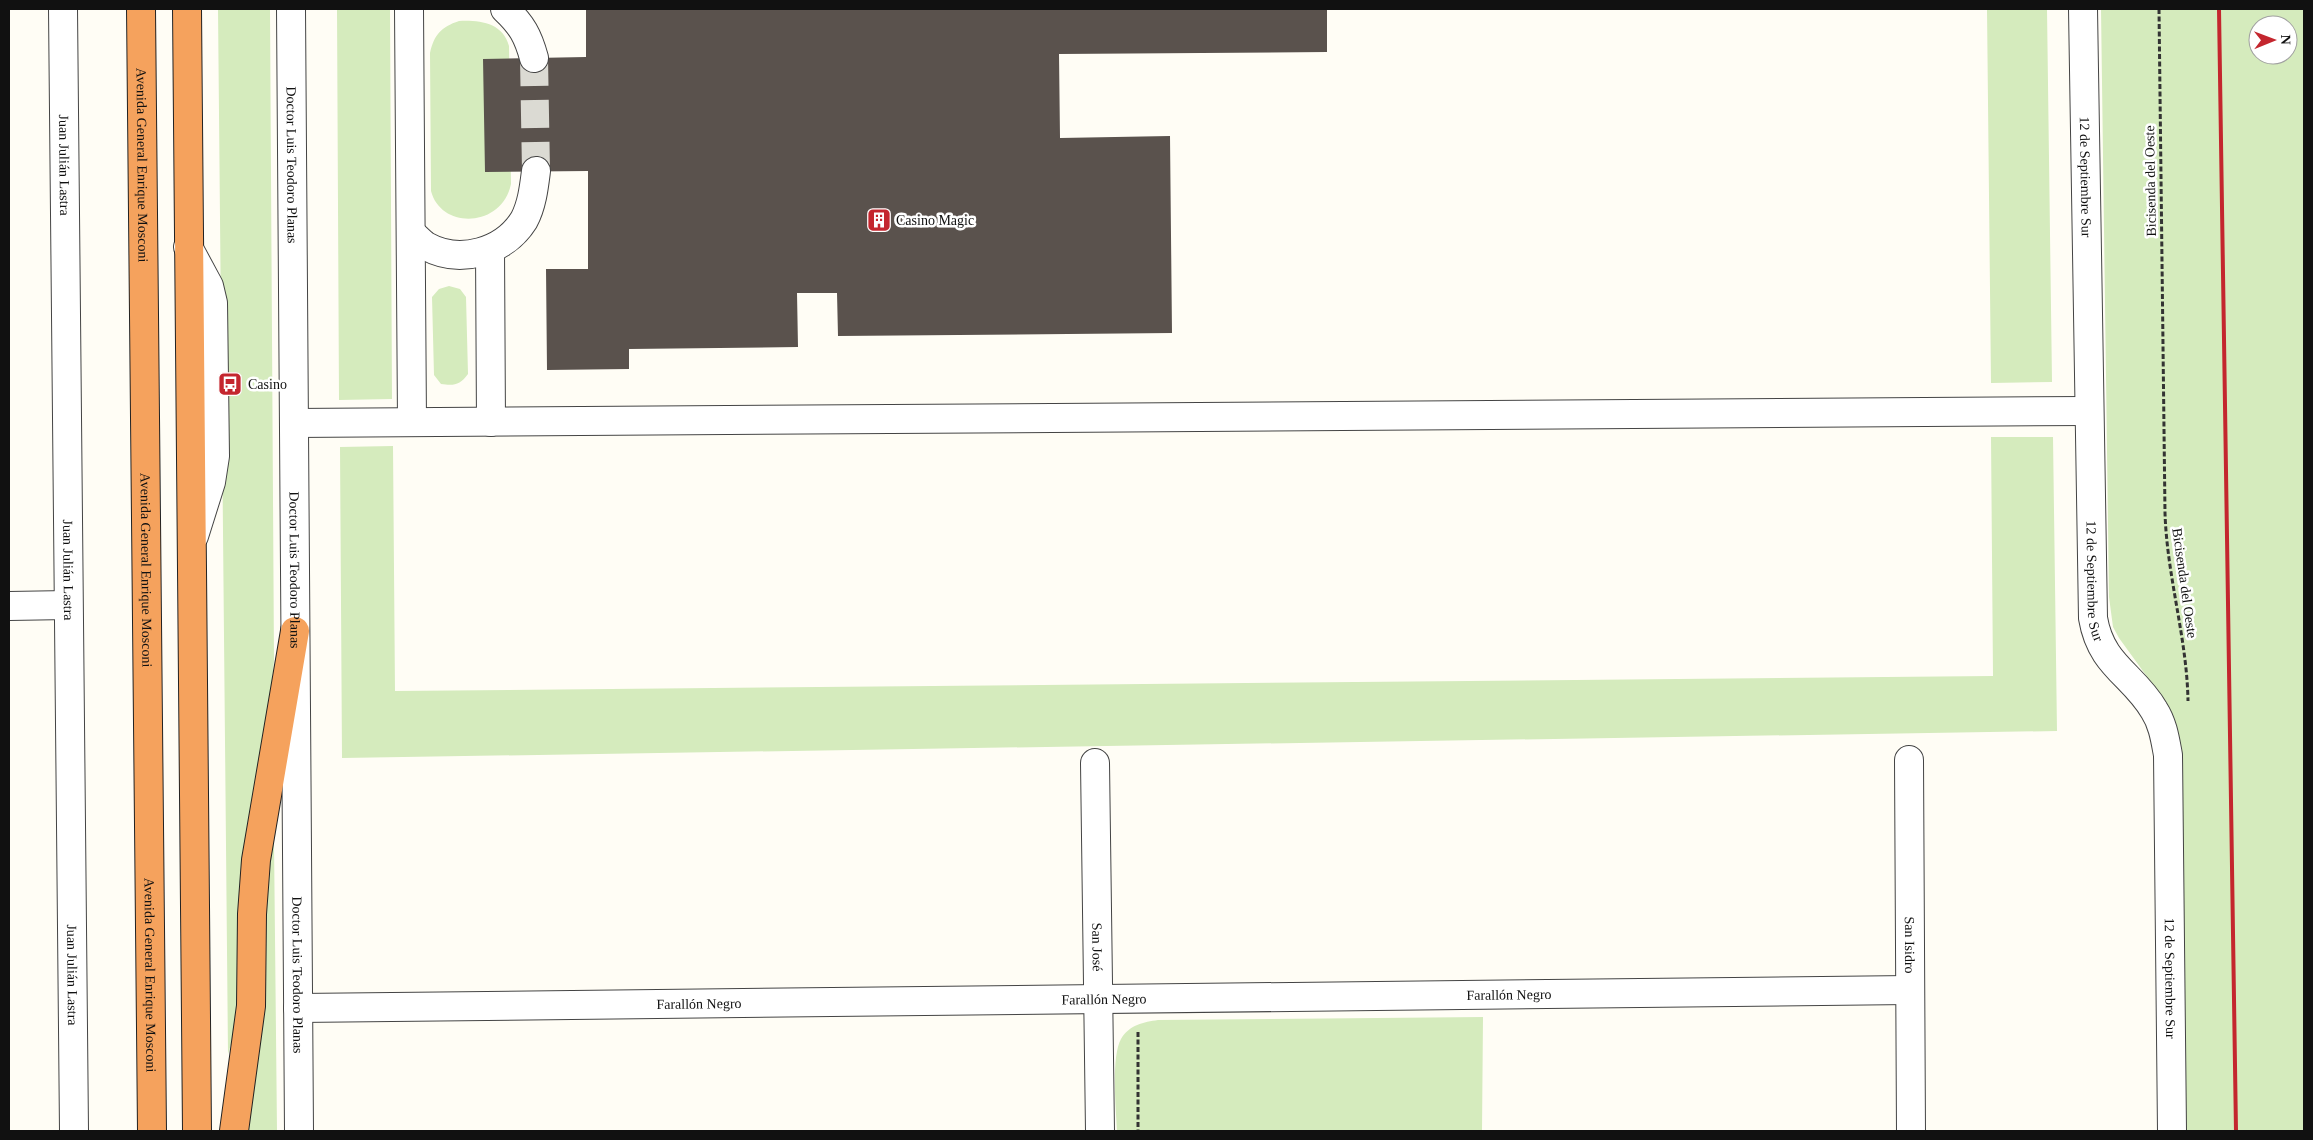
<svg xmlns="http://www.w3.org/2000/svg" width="2313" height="1140" viewBox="0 0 2313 1140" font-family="Georgia,serif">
	<rect width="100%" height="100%" fill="#fffdf5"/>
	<path fill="#d5ebbd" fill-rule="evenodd" d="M 218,9 L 270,9 L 274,661 L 240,1006 L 236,1029 L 228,1054 Z
		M 337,9 L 390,9 L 392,399 L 339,400 Z
		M 1987,9 L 2047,9 L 2052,382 L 1991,383 Z
		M 2101,9 L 2304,9 L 2304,1131 L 2182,1131 L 2161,696 L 2119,638 L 2113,627 L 2109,597 ZM 2258,25 L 2288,25 L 2288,55 L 2258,55 Z
		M 459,21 C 480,20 503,23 509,46 L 511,184 C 502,228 441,230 431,191 L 430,53 C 434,35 441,27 459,21 Z
		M 449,286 L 460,289 L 466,297 L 468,374 C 460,385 454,386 441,384 L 434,375 L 432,297 L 439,289 Z
		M 1991,437 L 2053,437 L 2057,731 L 342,758 L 340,447 L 393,446 L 395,691 L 1993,676 Z
		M 274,841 L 277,1131 L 248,1131 C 254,1081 264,1029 265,978 C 267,932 259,886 274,841 Z
		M 1483,1017 L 1482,1131 L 1117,1131 C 1116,1109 1111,1057 1121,1039 C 1129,1025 1144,1022 1158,1020 Z"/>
	<path fill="#5a524d" d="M 586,9 L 1327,9 L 1327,52 L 1059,54 L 1060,138 L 1170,136 L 1172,333 L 838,336 L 837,293 L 797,293 L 798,347 L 629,349 L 629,369 L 547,370 L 546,269 L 588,269 L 588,171 L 485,172 L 483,59 L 586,57 Z"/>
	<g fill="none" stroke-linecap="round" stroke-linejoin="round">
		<path stroke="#dbdad3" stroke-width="28" stroke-dasharray="28 14" stroke-linecap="butt" d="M 534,58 L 536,171"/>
		<g stroke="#444" stroke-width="30">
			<g id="minor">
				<path id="s1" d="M 63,9 L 74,1131"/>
				<path id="s2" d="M 291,9 L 299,1131"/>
				<path d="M 409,9 L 412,422"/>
				<path d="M 505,9 C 522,25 528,36 534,58"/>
				<path id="s3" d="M 2083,9 L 2093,618 C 2101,666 2133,674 2154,710 C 2163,724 2165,739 2168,755 L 2172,1131"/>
				<path d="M 411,233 C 416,237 421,243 426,246 C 460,265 504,252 524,220 C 532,205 534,187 536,171"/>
				<path d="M 188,247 L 209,286 L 213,303 L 215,456 L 211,482 L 194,536"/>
				<path d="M 490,250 L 491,422"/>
				<path d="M 294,423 L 2088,411"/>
				<path d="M 9,606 L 68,605"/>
				<path id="s4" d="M 1909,760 L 1911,1131"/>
				<path id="s5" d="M 1095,763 L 1100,1131"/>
				<path id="s6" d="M 298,1008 L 1910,990"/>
			</g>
		</g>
		<g stroke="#222" stroke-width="30">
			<g id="highway">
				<path id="s7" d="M 141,9 L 152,1131"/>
				<path d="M 187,9 L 197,1131"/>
				<path d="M 234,1131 L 251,1006 L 252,914 L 256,860 L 295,631"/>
			</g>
		</g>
		<path stroke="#333" stroke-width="3" stroke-dasharray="5 2.5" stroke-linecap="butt" d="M 2159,9 L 2165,513 C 2167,577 2187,638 2188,701
			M 1138,1032 L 1138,1131"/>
		<use href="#minor" stroke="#fff" stroke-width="28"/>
		<use href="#highway" stroke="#f5a25d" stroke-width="28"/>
		<path stroke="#c4262e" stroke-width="4" d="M 2219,9 L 2236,1131"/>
	</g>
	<defs>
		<g id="building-square" transform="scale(1.25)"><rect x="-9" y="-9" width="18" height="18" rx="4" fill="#c4262e" stroke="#fff"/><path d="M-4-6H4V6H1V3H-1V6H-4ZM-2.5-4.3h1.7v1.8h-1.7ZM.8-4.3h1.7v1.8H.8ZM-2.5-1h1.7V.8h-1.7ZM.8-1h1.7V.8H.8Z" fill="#fff"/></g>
		<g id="bus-square" transform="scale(1.25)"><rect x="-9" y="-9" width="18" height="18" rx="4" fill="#c4262e" stroke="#fff"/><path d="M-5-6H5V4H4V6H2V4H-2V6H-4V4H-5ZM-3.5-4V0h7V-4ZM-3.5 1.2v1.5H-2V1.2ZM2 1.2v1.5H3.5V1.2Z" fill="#fff"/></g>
	</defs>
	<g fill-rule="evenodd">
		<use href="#building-square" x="879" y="220"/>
		<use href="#bus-square" x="230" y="384"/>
	</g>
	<g text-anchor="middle" stroke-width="5" stroke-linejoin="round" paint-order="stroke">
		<g font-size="14" fill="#111" stroke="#fff">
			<text dy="5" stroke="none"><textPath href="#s1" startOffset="156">Juan Julián Lastra</textPath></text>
			<text dy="5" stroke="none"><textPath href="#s7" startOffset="156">Avenida General Enrique Mosconi</textPath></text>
			<text dy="5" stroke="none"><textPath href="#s2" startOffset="156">Doctor Luis Teodoro Planas</textPath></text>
			<text dy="5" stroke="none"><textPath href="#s3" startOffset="168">12 de Septiembre Sur</textPath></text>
			<text transform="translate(2150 181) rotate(-91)" y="5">Bicisenda del Oeste</text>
			<text dy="5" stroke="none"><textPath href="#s1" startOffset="561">Juan Julián Lastra</textPath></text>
			<text dy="5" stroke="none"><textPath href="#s7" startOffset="561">Avenida General Enrique Mosconi</textPath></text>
			<text dy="5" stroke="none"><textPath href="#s2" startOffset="561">Doctor Luis Teodoro Planas</textPath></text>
			<text dy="5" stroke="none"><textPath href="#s3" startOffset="572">12 de Septiembre Sur</textPath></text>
			<text transform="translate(2185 583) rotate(82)" y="5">Bicisenda del Oeste</text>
			<text dy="5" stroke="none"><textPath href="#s4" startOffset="185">San Isidro</textPath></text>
			<text dy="5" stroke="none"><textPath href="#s5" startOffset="184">San José</textPath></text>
			<text dy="5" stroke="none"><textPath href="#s1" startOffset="966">Juan Julián Lastra</textPath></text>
			<text dy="5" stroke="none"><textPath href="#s7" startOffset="966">Avenida General Enrique Mosconi</textPath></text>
			<text dy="5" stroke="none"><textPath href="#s2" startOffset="966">Doctor Luis Teodoro Planas</textPath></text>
			<text dy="5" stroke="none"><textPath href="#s3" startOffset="992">12 de Septiembre Sur</textPath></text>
			<text dy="5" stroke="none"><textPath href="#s6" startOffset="1211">Farallón Negro</textPath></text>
			<text dy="5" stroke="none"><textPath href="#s6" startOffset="806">Farallón Negro</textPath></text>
			<text dy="5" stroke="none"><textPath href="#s6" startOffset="401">Farallón Negro</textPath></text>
		</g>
		<g font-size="14" fill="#111" stroke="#fff" text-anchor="start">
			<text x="896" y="225">Casino Magic</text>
			<text x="248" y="389">Casino</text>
		</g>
	</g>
	<rect width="2313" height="1140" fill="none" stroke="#111111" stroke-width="20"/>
	<g transform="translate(2273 40) rotate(89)"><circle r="24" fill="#ffffff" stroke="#a0a0a0"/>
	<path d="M0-4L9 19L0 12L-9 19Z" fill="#c4262e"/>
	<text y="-8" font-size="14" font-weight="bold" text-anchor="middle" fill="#111111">N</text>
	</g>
</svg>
